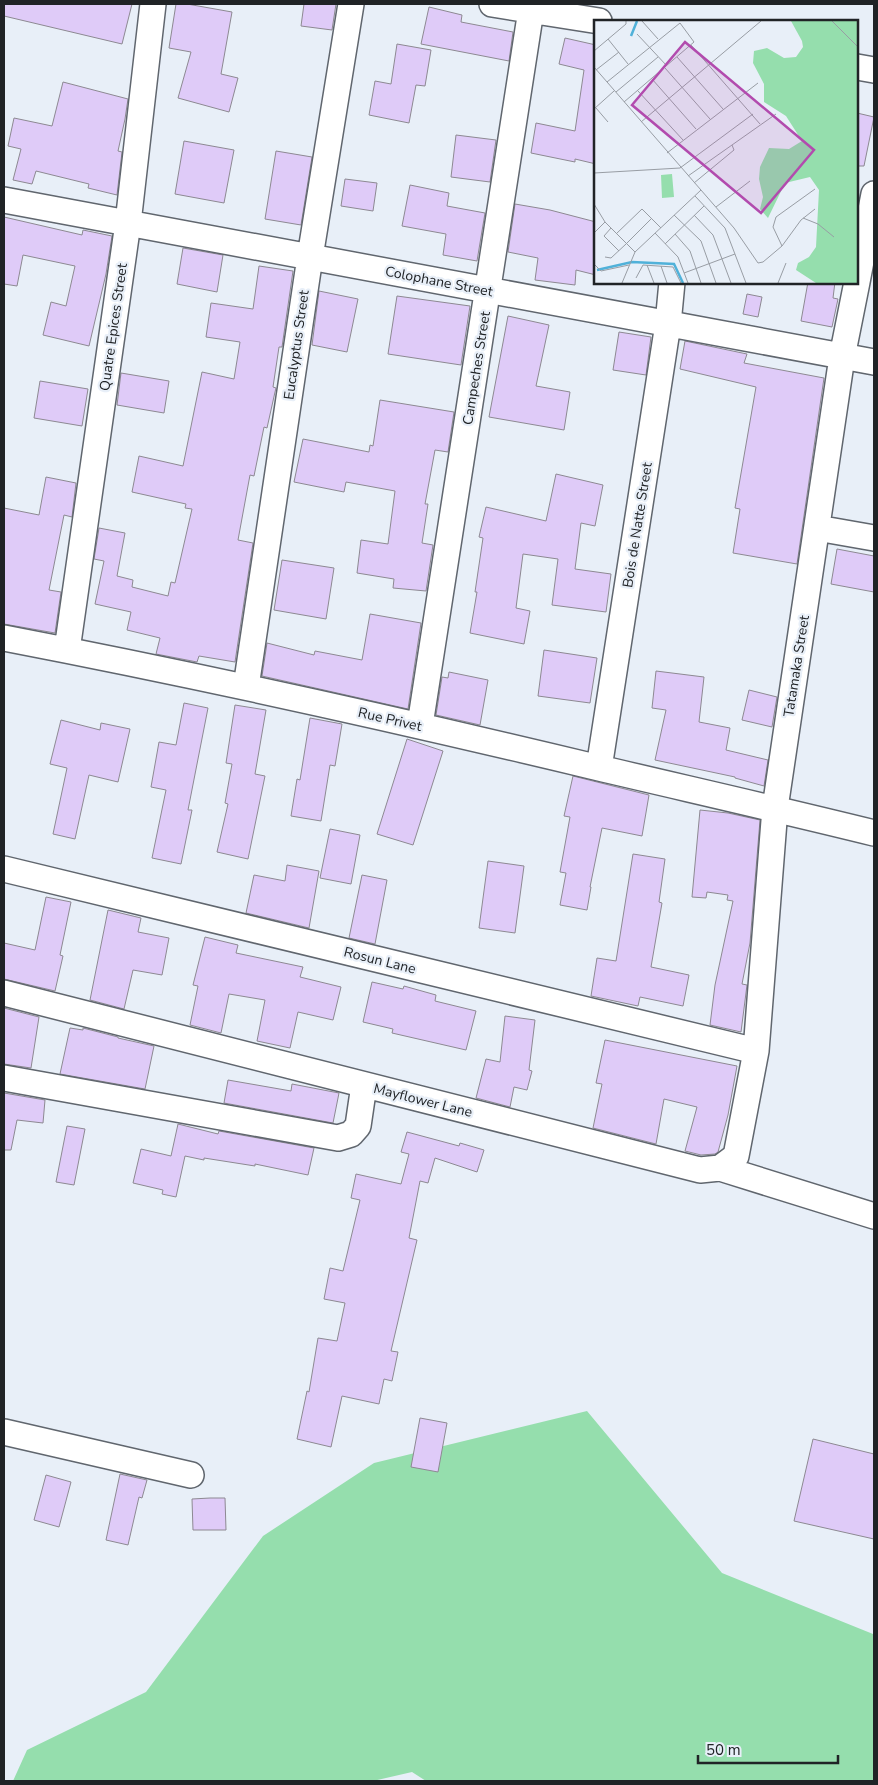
<svg xmlns="http://www.w3.org/2000/svg" width="878" height="1785" viewBox="0 0 878 1785" font-family="'Nunito Sans',sans-serif">
	<rect width="100%" height="100%" fill="#e8eff8"/>
	<path fill="#95dead" d="M 587,1411 L 722,1573 L 873,1634 L 874,1631 L 874,1781 L 426,1781 L 412,1772 L 373,1781 L 13,1781 L 27,1750 L 146,1692 L 263,1536 L 374,1463 Z"/>
	<path fill="#dfcbf8" stroke="#8d8992" d="M 4,4 L 132,4 L 122,44 L 4,16 Z
		M 176,4 L 187,4 L 232,12 L 221,74 L 238,78 L 229,112 L 178,98 L 191,52 L 169,48 Z
		M 304,4 L 336,4 L 332,30 L 301,26 Z
		M 429,7 L 462,15 L 461,22 L 513,32 L 509,61 L 421,44 Z
		M 565,38 L 596,45 L 596,164 L 575,159 L 575,162 L 531,153 L 536,123 L 575,131 L 584,70 L 559,64 Z
		M 397,44 L 431,50 L 425,86 L 416,85 L 409,123 L 369,115 L 375,81 L 391,84 Z
		M 63,82 L 128,99 L 125,119 L 118,151 L 122,152 L 117,195 L 88,188 L 89,184 L 36,171 L 32,184 L 13,180 L 21,149 L 8,146 L 14,118 L 52,126 Z
		M 857,113 L 874,117 L 864,166 L 857,166 Z
		M 456,135 L 496,140 L 490,182 L 451,177 Z
		M 184,141 L 234,150 L 224,203 L 175,194 Z
		M 276,151 L 312,157 L 301,225 L 265,219 Z
		M 345,179 L 377,183 L 373,211 L 341,206 Z
		M 410,185 L 449,193 L 447,206 L 485,213 L 477,261 L 443,255 L 446,234 L 402,226 Z
		M 515,204 L 550,210 L 596,222 L 596,275 L 576,270 L 575,285 L 535,280 L 538,258 L 508,252 Z
		M 4,217 L 82,235 L 83,230 L 112,236 L 106,274 L 89,346 L 43,335 L 51,302 L 66,306 L 75,266 L 23,255 L 17,286 L 4,284 Z
		M 183,248 L 223,255 L 217,292 L 177,284 Z
		M 259,266 L 293,271 L 282,347 L 279,347 L 273,387 L 276,388 L 275,392 L 267,428 L 264,427 L 254,476 L 250,475 L 238,540 L 253,543 L 235,662 L 199,656 L 197,662 L 156,654 L 160,638 L 127,630 L 131,612 L 95,604 L 104,561 L 94,559 L 99,528 L 125,533 L 117,576 L 133,580 L 132,587 L 168,596 L 171,582 L 175,583 L 192,509 L 185,508 L 186,504 L 132,492 L 139,456 L 183,466 L 202,372 L 234,379 L 240,342 L 206,337 L 211,303 L 253,309 Z
		M 808,282 L 835,282 L 833,298 L 838,299 L 832,327 L 801,321 Z
		M 319,291 L 358,299 L 347,352 L 312,345 Z
		M 747,294 L 762,297 L 758,317 L 743,314 Z
		M 397,296 L 470,306 L 461,365 L 388,354 Z
		M 508,316 L 549,325 L 536,386 L 570,392 L 564,430 L 489,417 Z
		M 619,332 L 651,337 L 646,375 L 613,370 Z
		M 685,341 L 747,354 L 744,363 L 824,378 L 797,564 L 733,553 L 740,509 L 735,508 L 756,387 L 680,369 Z
		M 121,373 L 169,381 L 164,413 L 117,405 Z
		M 40,381 L 88,389 L 82,426 L 34,418 Z
		M 380,400 L 454,412 L 448,452 L 435,450 L 425,504 L 428,504 L 422,543 L 433,545 L 426,591 L 393,588 L 394,579 L 357,573 L 361,540 L 388,544 L 395,491 L 346,482 L 344,492 L 294,482 L 303,439 L 369,452 L 370,445 L 373,446 Z
		M 556,474 L 603,485 L 595,526 L 581,523 L 575,569 L 611,574 L 606,612 L 552,605 L 558,559 L 523,554 L 516,608 L 530,611 L 524,644 L 470,633 L 477,592 L 475,592 L 483,538 L 479,537 L 486,507 L 546,521 Z
		M 46,477 L 76,483 L 72,517 L 64,515 L 49,590 L 61,592 L 55,633 L 4,624 L 4,508 L 39,515 Z
		M 837,549 L 874,556 L 874,592 L 831,584 Z
		M 282,560 L 334,568 L 326,619 L 274,610 Z
		M 370,614 L 421,623 L 408,709 L 262,676 L 267,643 L 314,655 L 315,651 L 362,660 Z
		M 544,650 L 597,658 L 590,703 L 538,696 Z
		M 656,671 L 704,677 L 699,722 L 730,728 L 726,750 L 768,760 L 764,786 L 735,778 L 735,777 L 655,760 L 666,710 L 652,708 Z
		M 449,672 L 488,680 L 480,725 L 436,715 L 442,677 L 448,678 Z
		M 749,690 L 777,697 L 772,727 L 742,720 Z
		M 184,703 L 208,708 L 188,810 L 192,810 L 181,864 L 152,858 L 166,790 L 151,787 L 159,742 L 176,745 Z
		M 235,705 L 266,710 L 255,774 L 265,776 L 248,859 L 217,852 L 228,804 L 225,803 L 232,764 L 226,763 Z
		M 310,718 L 342,724 L 335,766 L 330,765 L 321,821 L 291,816 L 297,779 L 300,780 Z
		M 61,720 L 100,730 L 101,723 L 130,729 L 118,782 L 89,775 L 75,839 L 53,834 L 67,768 L 50,764 Z
		M 407,739 L 443,751 L 413,845 L 377,834 Z
		M 573,776 L 649,795 L 642,836 L 602,828 L 590,887 L 591,887 L 587,910 L 560,905 L 566,873 L 560,872 L 570,817 L 564,816 Z
		M 700,810 L 728,813 L 760,820 L 750,943 L 742,984 L 747,985 L 741,1032 L 710,1025 L 715,985 L 733,901 L 727,900 L 728,895 L 707,892 L 706,898 L 692,897 Z
		M 330,829 L 360,835 L 351,884 L 320,878 Z
		M 633,854 L 665,859 L 659,902 L 662,903 L 651,967 L 689,975 L 683,1006 L 640,997 L 638,1006 L 591,996 L 597,958 L 616,961 Z
		M 488,861 L 524,866 L 515,933 L 479,928 Z
		M 287,865 L 319,871 L 309,928 L 246,913 L 254,875 L 285,881 Z
		M 362,875 L 387,880 L 375,944 L 349,938 Z
		M 46,897 L 71,902 L 60,955 L 63,956 L 55,991 L 4,979 L 4,943 L 35,950 Z
		M 108,910 L 141,918 L 138,932 L 169,938 L 162,975 L 133,970 L 124,1009 L 90,1000 Z
		M 205,937 L 238,945 L 236,953 L 303,967 L 300,977 L 341,987 L 333,1020 L 298,1012 L 290,1048 L 257,1041 L 265,1000 L 229,994 L 221,1033 L 190,1025 L 198,986 L 193,985 Z
		M 372,982 L 403,989 L 404,986 L 436,995 L 435,1001 L 476,1011 L 466,1050 L 392,1033 L 393,1029 L 363,1022 Z
		M 4,1008 L 39,1017 L 31,1068 L 4,1064 Z
		M 505,1016 L 535,1020 L 529,1070 L 532,1071 L 527,1090 L 514,1087 L 510,1107 L 476,1098 L 486,1059 L 500,1062 Z
		M 70,1028 L 83,1030 L 83,1028 L 118,1037 L 118,1038 L 154,1046 L 145,1089 L 60,1074 Z
		M 605,1040 L 737,1066 L 728,1115 L 718,1152 L 715,1154 L 701,1155 L 685,1151 L 697,1107 L 664,1099 L 656,1144 L 593,1128 L 602,1084 L 596,1083 Z
		M 228,1080 L 291,1091 L 292,1084 L 339,1093 L 333,1123 L 224,1103 Z
		M 4,1093 L 45,1100 L 43,1123 L 17,1120 L 11,1150 L 4,1150 Z
		M 178,1124 L 218,1134 L 219,1131 L 314,1148 L 308,1175 L 255,1164 L 255,1166 L 204,1158 L 204,1160 L 185,1156 L 176,1197 L 162,1194 L 163,1190 L 133,1183 L 141,1149 L 171,1156 Z
		M 67,1126 L 85,1129 L 74,1185 L 56,1182 Z
		M 407,1132 L 459,1146 L 460,1143 L 484,1150 L 477,1172 L 435,1158 L 428,1183 L 420,1181 L 409,1238 L 417,1240 L 391,1351 L 398,1352 L 392,1381 L 384,1379 L 379,1404 L 342,1396 L 331,1447 L 297,1439 L 307,1391 L 309,1392 L 318,1338 L 337,1341 L 345,1303 L 324,1299 L 330,1268 L 343,1271 L 360,1200 L 351,1198 L 356,1174 L 401,1184 L 409,1154 L 401,1152 Z
		M 420,1418 L 447,1423 L 438,1472 L 411,1467 Z
		M 813,1439 L 874,1454 L 874,1539 L 794,1521 Z
		M 120,1474 L 147,1480 L 142,1498 L 139,1497 L 128,1545 L 106,1540 Z
		M 46,1475 L 71,1482 L 59,1527 L 34,1520 Z
		M 210,1498 L 225,1498 L 226,1530 L 193,1530 L 192,1499 Z"/>
	<g fill="none" stroke-linecap="round" stroke-linejoin="round">
		<g stroke="#60666e" stroke-width="28">
			<path id="minor" d="M 492,4 L 599,21
				M 857,67 L 874,70
				M 4,200 L 874,362
				M 857,282 L 874,194
				M 817,528 L 874,538
				M 4,638 C 202,676 399,720 595,767 C 688,789 781,810 874,833
				M 67,650 L 128,223 L 153,4
				M 246,687 L 310,257 L 351,4
				M 420,725 L 531,10
				M 599,768 L 668,324 L 672,282
				M 4,869 L 756,1051
				M 4,993 L 700,1170 L 720,1168 L 736,1156 L 756,1051 L 775,808 L 842,357 L 857,282
				M 4,1078 L 338,1138 L 351,1134 L 358,1126 L 364,1085
				M 720,1168 L 874,1216
				M 4,1432 L 191,1475"/>
		</g>
		<use href="#minor" stroke="#fff" stroke-width="25"/>
	</g>
	<g text-anchor="middle" stroke-width="4.5" stroke-linejoin="round" paint-order="stroke">
		<g font-size="14" fill="#202326" stroke="#e8eff8">
			<text transform="translate(439 281) rotate(11)" y="5">Colophane Street</text>
			<text transform="translate(113 327) rotate(-82)" y="5">Quatre Epices Street</text>
			<text transform="translate(296 345) rotate(-82)" y="5">Eucalyptus Street</text>
			<text transform="translate(476 368) rotate(-81)" y="5">Campeches Street</text>
			<text transform="translate(637 525) rotate(-81)" y="5">Bois de Natte Street</text>
			<text transform="translate(796 666) rotate(-81)" y="5">Tatamaka Street</text>
			<text transform="translate(390 719) rotate(13)" y="5">Rue Privet</text>
			<text transform="translate(380 960) rotate(14)" y="5">Rosun Lane</text>
			<text transform="translate(423 1100) rotate(14)" y="5">Mayflower Lane</text>
		</g>
	</g>
	<g transform="translate(594 20)">
		<rect width="264" height="264" fill="#e8eff8"/>
		<path d="M 197,1 L 264,1 L 264,263 L 222,263 L 202,250 L 204,243 L 215,237 L 222,227 L 225,170 L 216,157 L 191,163 L 174,198 L 166,189 L 169,177 L 165,159 L 166,147 L 175,128 L 195,129 L 208,121 L 192,96 L 170,82 L 170,64 L 159,43 L 160,31 L 173,28 L 190,38 L 202,37 L 209,27 L 208,21 ZM 78,154 L 80,177 L 68,178 L 67,155 Z" fill="#95dead"/>
		<path fill="none" stroke="#50b1d9" stroke-width="2.5" d="M 37,16 L 43,1M 3,250 L 38,242 L 80,244 L 89,263"/>
		<path fill="none" stroke="#989da4" stroke-width="1" d="M 48,1 L 64,19M 238,1 L 264,27M 43,14 L 73,46M 14,19 L 34,44M 97,25 L 166,104M 0,31 L 32,4 L 32,1M 83,37 L 129,89M 0,47 L 140,208 L 164,243 L 169,242 L 188,226 L 179,207 L 182,197 L 221,169M 71,48 L 116,99M 2,50 L 25,32M 58,59 L 102,109M 13,62 L 86,3 L 100,22 L 30,82M 44,71 L 89,120M 22,72 L 64,37M 2,88 L 14,102M 0,89 L 20,71M 47,102 L 167,1M 73,133 L 164,63M 86,148 L 159,94M 0,153 L 86,148M 94,156 L 182,94M 100,163 L 140,130 L 138,125M 101,176 L 131,208 L 152,263M 0,184 L 11,202 L 41,232M 122,187 L 156,161M 80,195 L 107,221 L 122,263M 100,195 L 119,215 L 137,263M 209,198 L 224,204 L 240,217M 17,208 L 10,216 L 25,231M 0,213 L 11,202M 61,213 L 84,237 L 94,263M 22,214 L 48,189 L 67,208M 81,214 L 96,231 L 107,263M 32,224 L 58,198M 71,224 L 110,186M 188,226 L 207,200 L 221,189M 11,237 L 17,238 L 32,224M 0,244 L 7,251 L 35,245M 53,245 L 60,263M 67,246 L 73,263M 90,253 L 141,234M 42,258 L 49,245 L 79,247 L 87,263M 28,263 L 41,232 L 107,170M 184,263 L 192,243"/>
		<path fill="#b24bae" fill-opacity="0.15" stroke="#b24bae" stroke-width="2.5" d="M 91,22 L 220,130 L 167,193 L 38,85 Z"/>
		<rect width="264" height="264" fill="none" stroke="#202326" stroke-width="2.5"/>
	</g>
	<rect width="878" height="1785" fill="none" stroke="#202326" stroke-width="10"/>
	<path d="M698 1755v8h140v-8" fill="none" stroke="#202326" stroke-width="2.5"/>
	<text x="706" y="1755" font-size="15" fill="#202326" stroke="#e8eff8" stroke-width="4" paint-order="stroke">50 m</text>
</svg>
